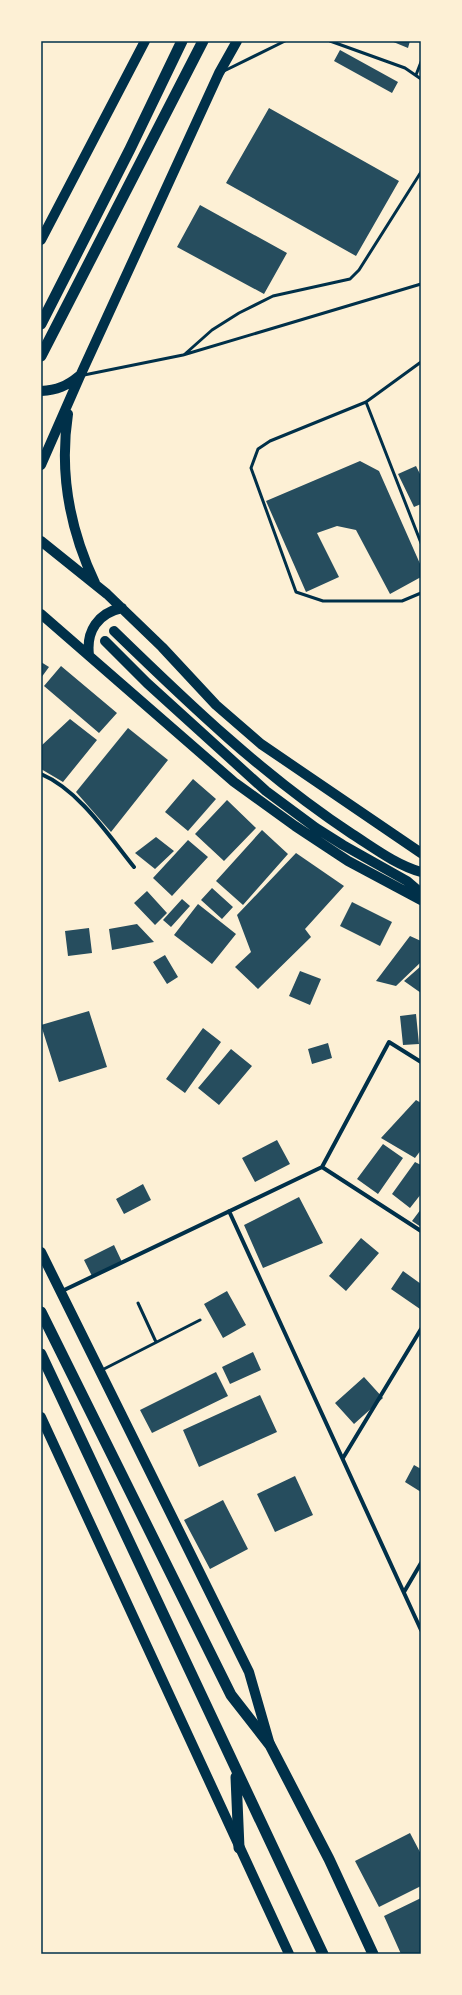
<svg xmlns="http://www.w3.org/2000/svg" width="462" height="1995" font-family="Commissioner,sans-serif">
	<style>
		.building { fill: #264d5e }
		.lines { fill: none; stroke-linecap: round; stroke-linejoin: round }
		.service { stroke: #003049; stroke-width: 3 }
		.minor { stroke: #003049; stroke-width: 4 }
		.primary { stroke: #003049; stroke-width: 10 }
		.trunk { stroke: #003049; stroke-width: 11 }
		.neatline { fill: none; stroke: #003049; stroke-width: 1.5 }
	</style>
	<rect width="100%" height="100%" fill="#fdf0d5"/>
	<!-- building -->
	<path class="building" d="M391 41H410L408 48Z
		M340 50 398 82 392 93 334 61Z
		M269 108 399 181 356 256 226 183Z
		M200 205 287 253 264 294 177 247Z
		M360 461 379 471 421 566V577L390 594 356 530 337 526 317 533 339 577 306 592 266 501Z
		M416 466 421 476V504L414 507 398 474Z
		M41 662 49 667 41 678Z
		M61 666 117 713 99 733 44 686Z
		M70 719 97 740 63 782 41 769V746Z
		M128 728 168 760 111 832 76 792Z
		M193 779 216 799 188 831 165 812Z
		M227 800 256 828 224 861 195 834Z
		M262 830 288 854 243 905 216 881Z
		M156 837 174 851 155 869 135 853Z
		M188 840 208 857 172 896 153 878Z
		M296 853 344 886 305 929 311 937 258 989 235 967 251 952 237 915Z
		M212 888 233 907 222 919 201 900Z
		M147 891 167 913 155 925 134 903Z
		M182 899 190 906 171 927 163 920Z
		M352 902 392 922 380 946 340 926Z
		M198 904 236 934 212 964 174 935Z
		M137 924 154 942 112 950 109 929Z
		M89 928 92 953 68 956 65 931Z
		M410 936 421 941V962L396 986 376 981Z
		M165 955 178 977 167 984 153 962Z
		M421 966V993L404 981Z
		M300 971 321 979 310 1005 289 996Z
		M89 1011 107 1067 59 1082 41 1025Z
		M416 1014 419 1044 403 1045 400 1016Z
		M203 1028 221 1042 185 1093 166 1079Z
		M328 1043 332 1058 312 1064 308 1049Z
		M231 1049 252 1066 219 1105 198 1088Z
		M416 1100 421 1103V1150L415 1158 381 1138Z
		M277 1140 290 1164 255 1182 242 1158Z
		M383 1144 403 1158 378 1194 357 1179Z
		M415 1162 421 1165V1194L410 1208 392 1194Z
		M143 1184 151 1200 124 1214 116 1199Z
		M299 1197 323 1243 263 1268 244 1225Z
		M421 1209V1227L412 1221Z
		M361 1238 379 1253 346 1291 329 1276Z
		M114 1245 122 1262 92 1276 84 1260Z
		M403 1271 421 1284 420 1309 391 1289Z
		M227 1291 246 1325 223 1338 204 1304Z
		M253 1352 261 1370 230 1384 222 1367Z
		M216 1372 228 1396 152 1433 140 1410Z
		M364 1377 383 1398 354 1424 335 1403Z
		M260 1395 277 1432 199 1467 183 1430Z
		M414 1465 421 1469V1492L405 1482Z
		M295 1476 313 1515 275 1532 257 1494Z
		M223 1500 248 1549 210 1569 184 1520Z
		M410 1833 421 1854V1886L379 1907 355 1861Z
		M421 1898V1954H401L384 1916Z"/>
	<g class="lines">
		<!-- service -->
		<path class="service" d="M330 41 405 68 421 79
			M224 71 285 41
			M416 75 421 62
			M185 354 212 330 239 313 273 296 350 279 359 270 421 172
			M421 362 366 402 270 441 258 449 251 468 296 592 323 601H402L421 593
			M84 375 183 355 421 284
			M366 402 421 543
			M138 1303 156 1342
			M102 1370 200 1320"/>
		<!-- minor -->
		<path class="minor" d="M41 774C79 790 109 836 134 867
			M322 1167 389 1042 421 1062
			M229 1211 421 1630
			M60 1292 322 1167 421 1231
			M343 1458 421 1329
			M404 1592 421 1563"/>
		<!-- primary -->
		<path class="primary" d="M41 240 145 41
			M41 391C57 390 67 386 79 376
			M68 414C59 473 70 530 95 583
			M41 465 80 376 219 73 237 41
			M41 541 107 594 162 647 216 705 261 744 421 853
			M41 614 234 782 295 826 348 861 421 900
			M114 631C189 704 264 776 352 834 374 848 396 865 421 872
			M105 641 147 683 266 791 316 828 343 845 407 881 421 893
			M89 655C86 631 98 613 122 608
			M41 1252 249 1672 270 1745
			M41 1417 289 1954"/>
		<!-- trunk -->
		<path class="trunk" d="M41 324 130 149 182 41
			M41 356 203 41
			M41 1312 231 1695 270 1745 329 1859 373 1954
			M41 1354 323 1954
			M236 1777 239 1848"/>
	</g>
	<!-- border -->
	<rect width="462" height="1995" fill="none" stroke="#fdf0d5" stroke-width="84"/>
	<rect x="42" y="42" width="378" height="1911" class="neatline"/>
</svg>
